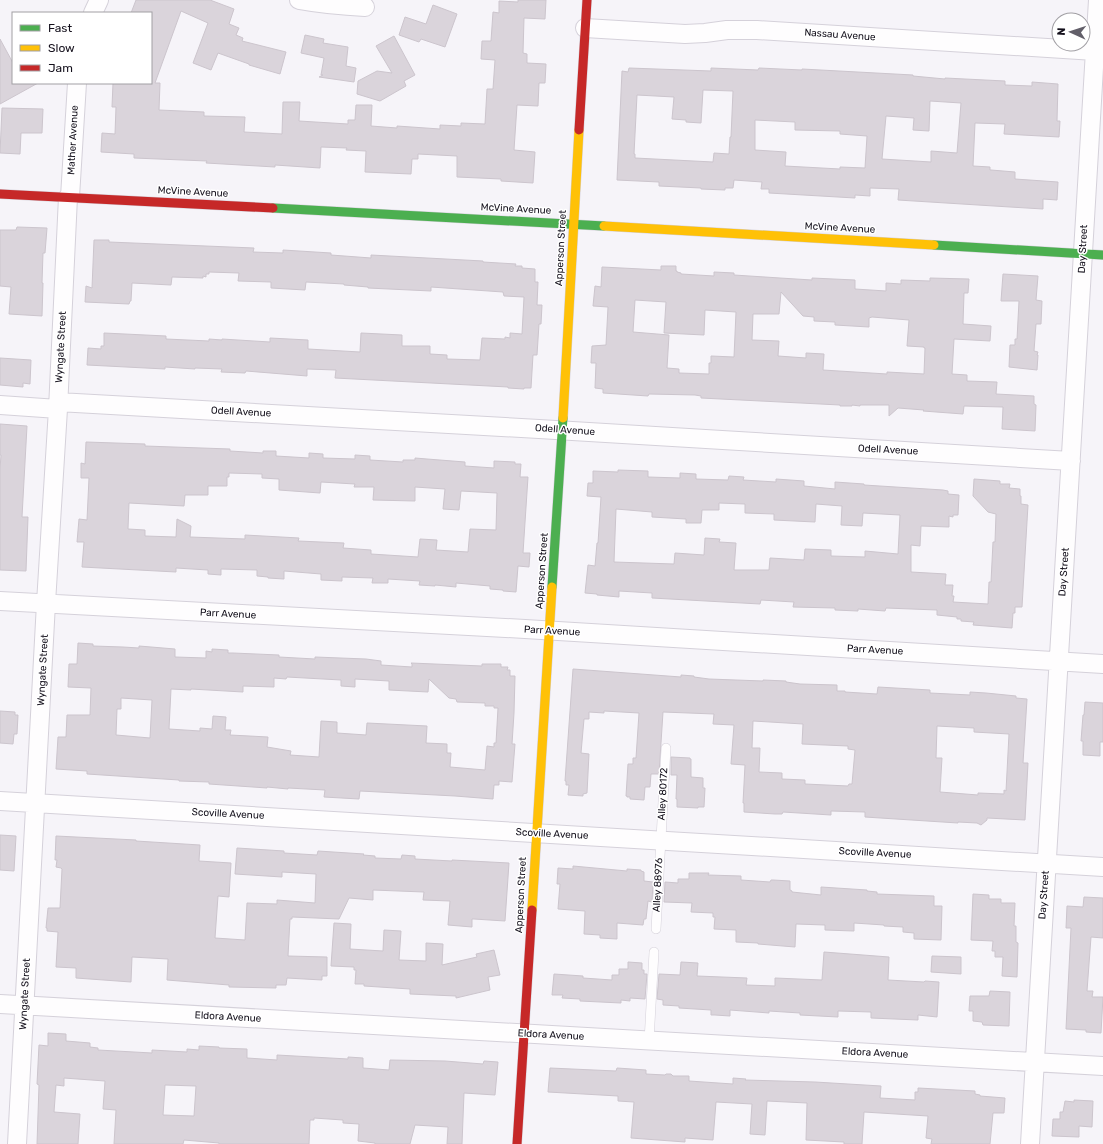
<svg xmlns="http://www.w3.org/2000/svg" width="1103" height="1144" font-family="Rubik,sans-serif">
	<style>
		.building { fill: #dad4db; stroke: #ccc5cd; fill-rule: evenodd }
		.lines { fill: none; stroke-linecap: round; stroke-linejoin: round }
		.lane-casing { stroke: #d5d1da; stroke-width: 10 }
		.street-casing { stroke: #d5d1da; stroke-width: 20 }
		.fast-casing { stroke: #d5d1da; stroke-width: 10 }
		.slow-casing { stroke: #d5d1da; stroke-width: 10 }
		.jam-casing { stroke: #d5d1da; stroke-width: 10 }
		.lane { stroke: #fefdfe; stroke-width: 9 }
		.street { stroke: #fefdfe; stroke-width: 18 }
		.fast { stroke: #4caf50; stroke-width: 9 }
		.slow { stroke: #ffc107; stroke-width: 9 }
		.jam { stroke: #c62828; stroke-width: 9 }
		.labels { text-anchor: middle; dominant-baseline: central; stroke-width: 3; stroke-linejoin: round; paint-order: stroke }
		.street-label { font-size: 10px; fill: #130f1b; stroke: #fff }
	</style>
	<rect width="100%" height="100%" fill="#f6f4f9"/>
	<!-- building -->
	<path class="building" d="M136 0H210L234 9 229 24 239 28 236 35 243 38 242 41 286 52 280 74 249 65V64L218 53 211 70 193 63 208 23 181 11 155 83H160L159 110 204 112V116L245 117 244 132 282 134 283 102H300L299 121 348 124V120H355L356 105H372L371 126 397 128V126L440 129V125L461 126V123L485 124 487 89H493L495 60 481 59 482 41H491L493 12 499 13V1L518 2V0H546L545 19 524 18 523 53 527 54V63L546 64 545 83H539L538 106 517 105 514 150 535 152 533 183 501 181V179L457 177V156L418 154V159H412L411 174 365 172 366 151 346 150 347 148 321 147 320 168 275 165V167L206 163 207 161 134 158V154L101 152 102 133 115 134 116 107H112L113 83H151V13H131Z
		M433 5 457 14 445 47 421 39 419 42 399 35 405 17 426 24Z
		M305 35 324 39 323 43 348 47 346 66 356 68 354 82 319 77 323 75H321L324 58 301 53Z
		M394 36 415 75 404 81 406 86 380 101 357 94 358 81 377 71 392 73 376 46Z
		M0 39 13 63V83H38L0 104Z
		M629 68 711 71V68L758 70 759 68 802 70V69L913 75V76L945 79V78L1005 81V85L1032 86V82L1058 84 1057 121H1060L1059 137 1004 134 1005 124 975 123 973 166 990 167V170H991L1015 172V179L1058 182 1057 200 1043 199V209L1010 207 898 200 899 189 870 188V196L855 195V198L769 193V189H761L762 182 734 180 733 188H725V190L701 189V188L659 186V182L617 180 622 71 628 72ZM703 90 733 91 731 137H730L729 154 714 153 713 162 635 158V154H634L637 95 674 97 672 119 686 120V122L701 123ZM930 101 961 103 957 153 931 151V162L882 159 886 116 914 118 913 130 929 131ZM755 120 795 122V130L840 131V134L867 136 865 168 840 167V169L785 166 786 152 755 150Z
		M2 108 43 109 42 133H21L20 154 0 153Z
		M17 227 47 228 45 253H43L42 283H43L42 316 9 314 11 287 0 286V230H16Z
		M94 240H109V242L254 248 253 252 283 253V250L331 253V255L371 258V255L483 261V262L516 264 515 266H522V268L535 269V282H538L537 305H542L541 324H539L537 355H533L531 388H524V389L508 388V387L335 378 336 370 307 369V376L246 371 245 373 221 372 222 369 195 368V369L165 367V369L87 365 88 348 101 349V346H104V333L166 336V339L209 341V339L222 340V339L270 342V338L308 340V349L360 352 361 333 402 335V346H430V354L447 355V359L480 360 482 338 505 339V337L510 338V333L522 334 524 297 504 296 503 292 431 287V291L368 288V287L344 285V284L306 282 305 290 271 288V282L238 281 239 273 209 272V274H206V277L203 276V278L172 277 171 285 132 283 131 301H130L129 304 85 302 86 286 92 288Z
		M661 266H676V271H677V272L681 273V274L714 276V272L734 273V275L780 278 812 280V278L855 280V289L886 291V283L901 284V280L930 281V278L969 279 968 293H964L963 324 991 326 990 341 954 339 952 374 967 375V381L997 382 996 394 1034 396V404L1036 405 1035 431 1002 429 1003 407 964 406 963 414 923 411 924 410 898 408 889 416V405H860V406L852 405V406H840V405L701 398V396L695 395 649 394 648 396 603 393V389L595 388 596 363H591L592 346 606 345 608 307 593 306 595 286 601 287 602 267 661 270ZM781 292 803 316 814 317V321L835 322V325L869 327V318L872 317 909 320 907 346 924 347V348H925L924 374 887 372V374L823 370 824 354 806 353V358L778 356 779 341 752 340 753 314H779ZM635 300 666 302 664 333 704 335 705 310 736 312 734 357 711 356V363H709V374L679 373V369L667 368 669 335 633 332Z
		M1003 274 1038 276 1036 300 1042 301 1041 324H1036L1034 351 1038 352 1037 355H1038L1037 370 1009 367 1010 345H1015V339H1017L1019 301H1001Z
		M0 358 31 360 30 384 23 383V387L0 385Z
		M0 424 27 426 22 517H28L26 571 0 570V469L1 455H0Z
		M86 442 145 444V446L230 449V451L263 453V451H276V456L309 458V453L323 454V458L355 459V455L370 456V460L403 462V460H415V458L427 459 465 462V466L494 468V461L515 462V464H521L520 477H528L523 553H530L529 567 518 566 516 592 503 591V590L490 589V586L456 583V587L435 585V586L419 585 420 581 388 579V583H372L373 578 342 577V581L321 580V574L284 571V579L268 578V577L257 576V570L221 569V575L208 574V570L176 568V572L82 567 84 542H77L79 519 87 520 89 478H81V463L85 464ZM229 473 262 474V478L279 479V490L320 493 321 482 355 484 354 487H374L373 500 415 501V487L445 489 443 509 459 510 461 491 497 493 496 530 470 529 468 552 436 550 437 540 420 539 418 557 371 554V550L343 548 344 543 298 541 299 538 245 535V539L190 537 191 526 177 519 176 537 145 536V530L128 529 129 503 184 506 185 495H208V486H227V477H229Z
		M618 470 648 471V477L680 478V473L696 474V479L728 480 729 476 744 477 743 480 776 482V479L804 481V486L835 489V482L864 484V485L943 490 948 491V494L959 495 958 515H953V517L949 516V527L921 526 920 546 911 545V572L946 574 945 585H953L952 596H954L953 602 988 604 989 582H991L993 542H995L996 514 988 512 973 496 974 479 1000 481V484H1010L1009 488 1020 489V496H1021V504L1028 505 1022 607H1015V613H1013L1012 628 973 625 974 622 961 621V619H957V617L937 615V610L886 608 885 611 858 609V611L835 610V608L793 607 794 602 761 600 760 604 652 598V593L619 591V597L597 595V594L585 593 588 565 595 566 597 543H598L601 497 587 496 588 483H593V471L618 472ZM719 503 745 504V513L774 514V520L815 522 816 504 842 506 841 525 862 526 863 513 900 515 898 554 865 551V557L831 556V550L805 549 804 560 770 558 769 570H734L736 543 719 542 720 539 705 538 704 555 675 553 674 564 614 562 616 509 652 512V517L686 519V523H701L702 510H719Z
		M78 643 93 644V646L123 647 139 648V646L175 649V657L206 658V651L212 652V649L228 650V653H233L279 655V657L315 659V657L366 659 381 661V665L412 667V664L411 663 482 666V664H501V667H508L507 670H510V676H515L514 713 512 744H515L512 782 499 781V785H494L493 799 455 796 360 791 359 799 324 797 325 790 288 788V789L267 787V788L209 784V782L179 781V780L87 774V771L56 769 58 737H66L67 715H90L91 688 68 687 69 664H77ZM287 677 341 680V686L355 687V679L389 681V690L428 692 429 679 449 698 456 699 457 702 485 703V706H494V708H498L496 743H494V747L487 746 485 770 450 767 451 753H447V744L426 743 427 726 367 723 366 735 337 733V722L321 721 319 757 290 755 291 751 267 747 268 737 230 735 231 730H225L226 717 213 716 212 729 200 728V731L169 729 171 689 191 690V689L243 692V686L274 687V678L286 679ZM121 698 152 700 150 738 116 735 117 709H121Z
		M573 669 681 677V675L694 676V677L709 679 763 681V680L786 681V682L800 684 837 685V691H845V692L877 694 878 687 930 690V693L970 695V692L986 693 1016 696V698L1027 699 1023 763H1028L1025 820 987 818V820L981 825 977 823 958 822V823L865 817V812L831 811V815L783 812 782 814H775L744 812V803H743L745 765 731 764 734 725 713 724 714 714 663 712 659 774H651L650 787H645L644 800 630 799V797H627V796H626L628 764H633V758H636L639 713 604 711V713L589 712V719H584L581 753 589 754 587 793 583 794V796L568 795 569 785H566V781H565ZM753 721 803 724 802 744 848 746V749L855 750 852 784H849L848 786 805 784V780L782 779V773L759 772 760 748H752ZM937 726 974 728V732L1009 734 1006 791 1004 790V794L978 793V795L940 792 942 758H936Z
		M1085 702 1103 703V742H1100V756L1083 755V741H1081L1083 715H1084Z
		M0 711 15 712V715H18L17 734H14L13 744 0 743Z
		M671 757 690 758V759H691V777L703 778V788H705L704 807H698V808L677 807V799H676L677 775H671Z
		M0 835 16 836 14 871 0 870Z
		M56 836 136 840V841L200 845 199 861 231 863 229 897 218 896 215 938 245 940 247 903 277 904V900L315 903 316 874 282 872V877L235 874 237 848 284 851V853L317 855 318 851 364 854 363 855 375 856V858L401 859 402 855 415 856V859L452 861V860L509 863 505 921 474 919H472V927L448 925 450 901 423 900 424 892 373 890V900L349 898 339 919 292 917V919H290L288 956 327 957V976H322V980L287 978 286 985H276V988L229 987V985L167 980 168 959 132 957 131 982 76 978V968L56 967 58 932 47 931V928H46L48 908H60L62 869 61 868 56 867 57 860H55Z
		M573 866 627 871V869L641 870V871L644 872V881L653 882 652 902 648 901 646 919H644L643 925 617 923V939L600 938V935L584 934 585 911 558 909 560 884H557L558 868 573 869Z
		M689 873H709L708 875 741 876V880L770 882 771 880H773L790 881V890L792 891V892L821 895V887L867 890V891L877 892V894L934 896V906H942L941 940 914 939V933L903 932V927L884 926V925L854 923V931L825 930V925L796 924 795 947 758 944V943L736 942V930L714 929 715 917H713V913L691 912 692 903 664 902 665 882 678 883V879H689Z
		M973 894 989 895V899H1001V903H1015L1014 926H1016V942L1018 943 1017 977 1002 976 1003 957H995V951H992L993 941 971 940Z
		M1084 897 1103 898V938L1091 937 1087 991H1093L1092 997H1103L1101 1033 1086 1032V1030L1066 1029 1071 928H1066L1067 906 1083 907Z
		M334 923 351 924 350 949 383 951 384 930 401 931 399 960 426 961V943L443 944 442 965 477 957 476 954 494 950 500 975 488 977 490 990 456 998V996L410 994V989L364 986V984H355L356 970H354V967L331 966Z
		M824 952 889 957 888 980 924 982 925 981 939 982 937 1017 918 1015V1020L871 1018V1012L838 1011V1017L800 1015V1013L769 1011V1013L730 1010V1016L715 1015H711V1010L679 1008V1006L663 1005V1000L657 999 659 974 680 975 681 962 698 963 697 976 747 978 746 985 775 986V978L822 980Z
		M932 956 961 957V974L931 972Z
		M628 962 642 963V970H644V974H647L645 999 630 998V1001L621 1000V1003L580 1001V999L562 998 563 995H552L554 974 583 976V978L612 980V975H619V969H628Z
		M990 991 1010 992 1009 1026 983 1025 982 1022 973 1021V1011H969L970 996H989Z
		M48 1033 66 1034V1041L90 1043V1047L98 1048V1050L152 1053V1050L187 1052V1049L199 1050V1046L219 1047V1048L247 1049V1058L277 1060V1055L348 1059V1057L363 1058V1068L389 1070 390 1060 445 1061 483 1064 484 1061 498 1062 495 1095 464 1093 462 1144H447L448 1127 415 1125 410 1144H375V1143L358 1141 359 1124 343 1123V1120L314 1118V1120H310L309 1144H219V1143L184 1140 183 1144H114L116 1110 103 1109 105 1081 64 1078V1086L56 1085 54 1112 80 1114 78 1144H37L39 1085 37 1084 39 1045 48 1046ZM165 1085 196 1086 194 1116 163 1115Z
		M550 1068 616 1071 617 1068 646 1070V1074L665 1075 666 1074H671L673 1076H689V1081L733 1084V1078L746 1079 745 1080 815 1082 881 1086 880 1098 915 1100V1092H918V1088L975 1091V1094L980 1095V1096L1005 1098 1004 1113H993L990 1144H931L932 1139 926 1138 928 1116 864 1112 862 1144H844V1142L806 1140 807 1103 767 1101 765 1135 750 1134 752 1104 716 1102 713 1140 685 1138V1142L631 1138 634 1102 618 1101V1096L548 1092Z
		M1074 1100 1093 1101 1092 1127 1079 1126V1137L1052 1136 1053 1119H1060V1112H1063L1065 1101 1074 1102Z"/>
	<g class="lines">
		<!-- lane casing -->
		<g class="lane-casing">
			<path id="lane" d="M656 929 666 748
				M649 1041 654 952"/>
		</g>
		<!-- street casing -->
		<g class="street-casing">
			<path id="street" d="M299 0C321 4 342 6 365 7
				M93 13 99 0
				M585 28 685 34 705 33 727 30H757L1095 51
				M70 197 77 83
				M58 402 539 429 1071 461
				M0 405 58 409
				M0 601 525 629 1103 664
				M0 801 1103 867
				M0 1004 1103 1066
				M17 1144 46 603 58 409 68 197
				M1030 1144 1098 0"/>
		</g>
		<!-- fast casing -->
		<g class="fast-casing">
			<path id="fast" d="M273 208 604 226
				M934 245 1103 255
				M552 587 563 418"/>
		</g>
		<!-- slow casing -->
		<g class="slow-casing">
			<path id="slow" d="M604 226 934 245
				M563 418 579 130
				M532 910 552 587"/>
		</g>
		<!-- jam casing -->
		<g class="jam-casing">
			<path id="jam" d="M579 130 587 0
				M0 194 273 208
				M517 1144 532 910"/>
		</g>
		<!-- lane -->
		<use href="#lane" class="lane"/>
		<!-- street -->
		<use href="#street" class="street"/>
		<!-- fast -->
		<use href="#fast" class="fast"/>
		<!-- slow -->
		<use href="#slow" class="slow"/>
		<!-- jam -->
		<use href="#jam" class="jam"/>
	</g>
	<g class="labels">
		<!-- street labels -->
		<g class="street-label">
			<text transform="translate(840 35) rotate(4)">Nassau Avenue</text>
			<text transform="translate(73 140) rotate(-87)">Mather Avenue</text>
			<text transform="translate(193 192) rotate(3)">McVine Avenue</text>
			<text transform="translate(516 209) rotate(3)">McVine Avenue</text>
			<text transform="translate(840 228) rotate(3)">McVine Avenue</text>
			<text transform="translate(561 248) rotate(-87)">Apperson Street</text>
			<text transform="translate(1083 249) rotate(-87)">Day Street</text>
			<text transform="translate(61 347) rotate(-87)">Wyngate Street</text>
			<text transform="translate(241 412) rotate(3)">Odell Avenue</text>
			<text transform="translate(565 430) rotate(4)">Odell Avenue</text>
			<text transform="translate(888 450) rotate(3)">Odell Avenue</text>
			<text transform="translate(542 571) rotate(-86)">Apperson Street</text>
			<text transform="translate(1064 572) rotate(-86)">Day Street</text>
			<text transform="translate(228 614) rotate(3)">Parr Avenue</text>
			<text transform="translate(552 631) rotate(3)">Parr Avenue</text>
			<text transform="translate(875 650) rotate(3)">Parr Avenue</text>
			<text transform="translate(43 670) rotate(-87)">Wyngate Street</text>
			<text transform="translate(663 794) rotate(-87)">Alley 80172</text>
			<text transform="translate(228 814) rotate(3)">Scoville Avenue</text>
			<text transform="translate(552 834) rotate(3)">Scoville Avenue</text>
			<text transform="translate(875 853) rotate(3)">Scoville Avenue</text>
			<text transform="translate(658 885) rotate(-87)">Alley 88976</text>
			<text transform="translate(521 895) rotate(-87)">Apperson Street</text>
			<text transform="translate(1044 895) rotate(-86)">Day Street</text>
			<text transform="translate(25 994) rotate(-87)">Wyngate Street</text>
			<text transform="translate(228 1017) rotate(3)">Eldora Avenue</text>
			<text transform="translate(551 1035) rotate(3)">Eldora Avenue</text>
			<text transform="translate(875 1053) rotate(3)">Eldora Avenue</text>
		</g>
	</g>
	<!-- legend -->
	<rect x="12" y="12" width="140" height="72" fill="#ffffff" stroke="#a19fa4"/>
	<rect x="20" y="25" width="20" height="6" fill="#4caf50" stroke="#a19fa4"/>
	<text x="48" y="32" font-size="12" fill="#130f1b">Fast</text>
	<rect x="20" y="45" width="20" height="6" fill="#ffc107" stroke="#a19fa4"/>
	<text x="48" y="52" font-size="12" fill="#130f1b">Slow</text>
	<rect x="20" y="65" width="20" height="6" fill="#c62828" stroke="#a19fa4"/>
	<text x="48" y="72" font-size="12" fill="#130f1b">Jam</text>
	<!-- north arrow -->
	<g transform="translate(1071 32) rotate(273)"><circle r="19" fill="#ffffff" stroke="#a19fa4"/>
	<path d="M0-3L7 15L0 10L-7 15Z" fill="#625f69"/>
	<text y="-6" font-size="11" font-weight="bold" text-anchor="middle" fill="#130f1b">N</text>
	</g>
</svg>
